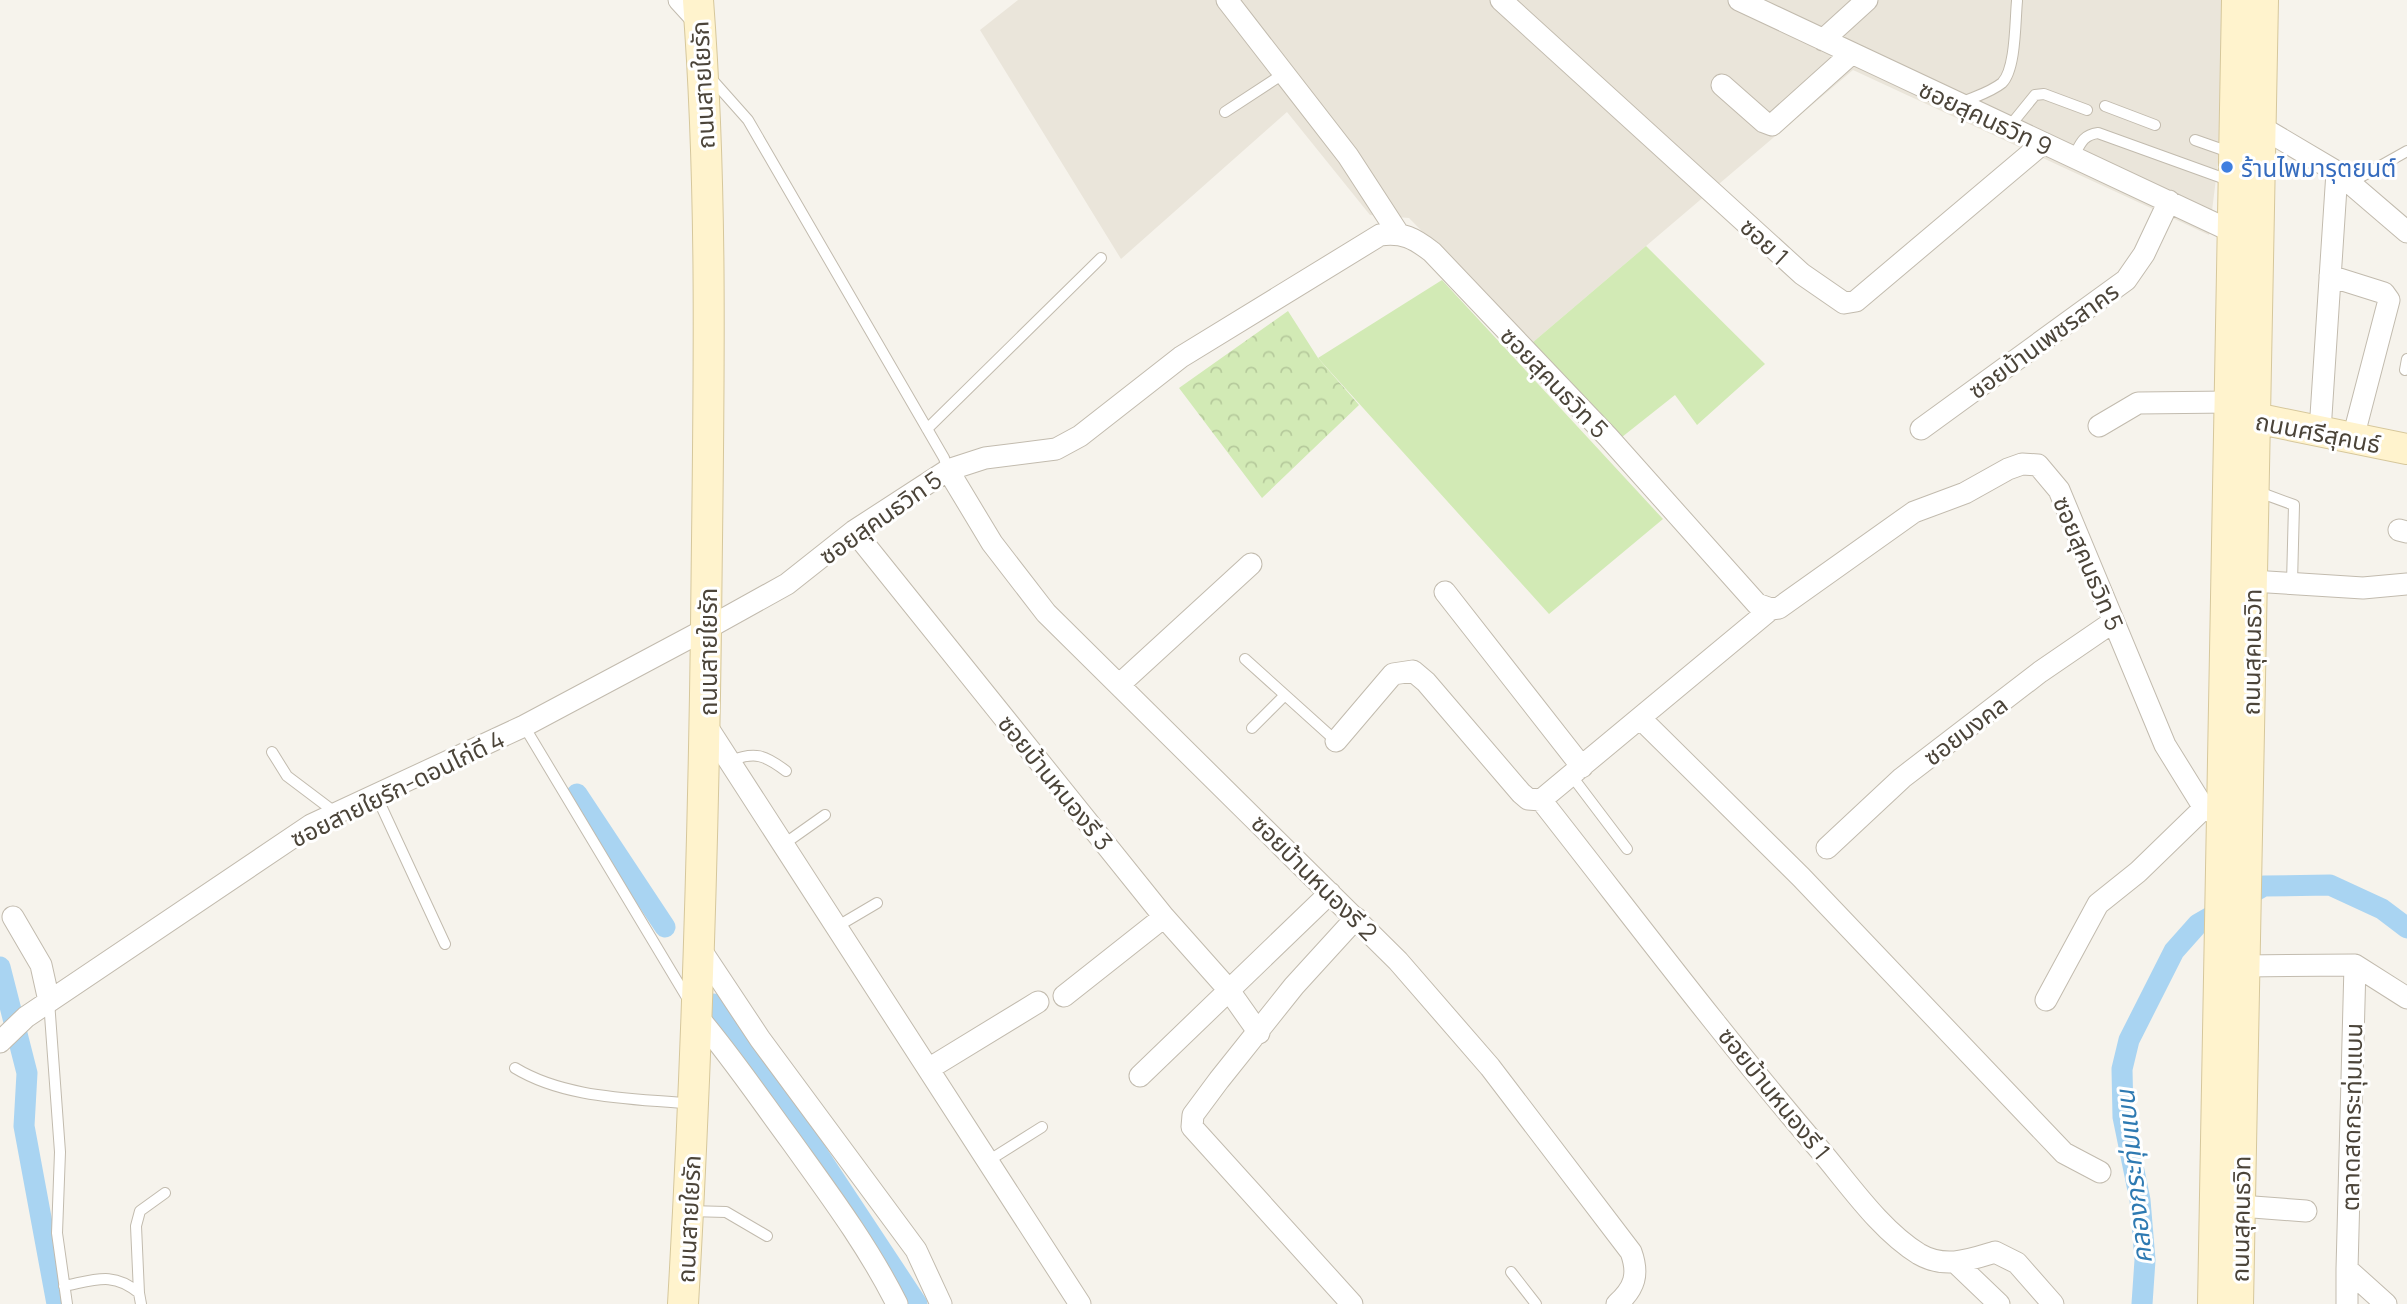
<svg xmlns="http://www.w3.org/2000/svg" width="2407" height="1304" font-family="Manrope,'Noto Sans Thai',sans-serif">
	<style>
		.residential { fill: #eae5da }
		.grass { fill: #d2eab5 }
		.forest { fill: url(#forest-crowns) }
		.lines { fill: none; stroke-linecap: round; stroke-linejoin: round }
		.canal { stroke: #a9d4f2; stroke-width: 21 }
		.lane-casing { stroke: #c2bbae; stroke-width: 12 }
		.street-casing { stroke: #c2bbae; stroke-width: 23 }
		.secondary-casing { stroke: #d6c79b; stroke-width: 32 }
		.lane { stroke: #fff; stroke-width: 10 }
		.street { stroke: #fff; stroke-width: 21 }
		.secondary { stroke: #fff3cd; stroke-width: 30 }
		.shop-dot { fill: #3f7fe0; stroke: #fff; stroke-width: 2.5 }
		.labels { text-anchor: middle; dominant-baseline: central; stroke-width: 6; stroke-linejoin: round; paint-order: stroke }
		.street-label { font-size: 24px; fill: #4b4439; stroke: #fff }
		.shop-label { font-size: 24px; fill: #366cbe; stroke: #fff; text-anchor: start }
		.water-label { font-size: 26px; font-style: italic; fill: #2e7ab2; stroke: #fff }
	</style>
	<defs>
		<pattern id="forest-crowns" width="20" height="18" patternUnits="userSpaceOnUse" patternTransform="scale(1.75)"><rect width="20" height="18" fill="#d2eab5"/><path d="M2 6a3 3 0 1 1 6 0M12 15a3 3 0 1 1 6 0" fill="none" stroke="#b6ca9c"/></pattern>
	</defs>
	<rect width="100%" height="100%" fill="#f6f3ec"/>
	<!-- residential -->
	<path class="residential" d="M1018 0H2224L2227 90 2209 235 1853 70 1532 343 1409 218 1370 215 1287 112 1121 259 980 30Z"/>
	<!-- grass -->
	<path class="grass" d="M1646 246 1765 364 1697 425 1675 395 1622 437 1532 343Z
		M1442 280 1663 519 1549 614 1318 358Z"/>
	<!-- forest -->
	<path class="forest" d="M1288 311 1318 358 1359 405 1262 498 1179 388Z"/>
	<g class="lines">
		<!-- canal -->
		<path class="canal" d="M577 794 665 927
			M0 967 27 1073 24 1126 57 1304
			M714 1004 777 1092 917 1304
			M2142 1304 2145 1260 2140 1200 2123 1117 2122 1069 2129 1040 2174 951 2198 924 2264 886 2330 885 2382 909 2407 928"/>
		<!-- lane casing -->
		<g class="lane-casing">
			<path id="lane" d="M708 75 748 120 944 458 948 470
				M1961 103C1974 97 1991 92 2002 83 2016 69 2015 21 2017 1
				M2105 106 2155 125
				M1225 112 1283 74
				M2009 127 2035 95 2044 94 2087 110
				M2195 140 2232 153
				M2073 158C2080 145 2082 135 2098 133L2231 181
				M2350 183 2407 151
				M2405 370 2407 359
				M927 429 1101 258
				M2256 491 2294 505 2292 583
				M1245 659 1336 741
				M524 726 689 1001
				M1252 728 1285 695
				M272 752 287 776 336 813
				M730 761C755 751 765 755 786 771
				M1571 775 1627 849
				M376 795 445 944
				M784 844 825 815
				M838 926 877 903
				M49 1001 60 1152 57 1233 67 1304
				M515 1068C566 1099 633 1098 691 1104
				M988 1161 1042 1127
				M689 1211 726 1212 767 1236
				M1511 1272 1536 1304
				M64 1286C95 1280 113 1271 139 1293L141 1304
				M139 1293 136 1226 140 1211 165 1193"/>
		</g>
		<!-- street casing -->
		<g class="street-casing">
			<path id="street" d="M679 0 700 23
				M1227 0 1348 156 1398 233
				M1501 0 1802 274 1844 303 1856 301 2042 144
				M1739 0 2233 232
				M1823 40 1867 0
				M1722 85 1764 122 1772 125 1851 54
				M2261 127 2337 172 2407 232
				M2330 276 2384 293 2389 300 2353 438
				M2099 426 2138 403 2230 402
				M1921 429 2126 280 2144 254 2169 201
				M2320 431 2337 172
				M948 470 992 543 1046 613 1398 961 1490 1067 1631 1252C1639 1274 1635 1288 1617 1304
				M2399 530 2407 532
				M854 531 1164 917 1228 989 1259 1033
				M2252 581 2363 588 2407 584
				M1445 592 1582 767
				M1120 684 1251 564
				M1640 718 1801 877 2064 1153 2100 1172
				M706 725 1080 1304
				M1336 741 1393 674 1413 671 1426 682 1521 793 1528 799 1541 800 1771 609
				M1541 800C1633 917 1723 1037 1820 1150 1849 1184 1880 1230 1919 1254 1945 1269 1969 1260 1995 1252L2017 1263 2053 1304
				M1827 848 1902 778 2040 672 2113 622
				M13 917 41 965 49 1001
				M699 947 760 1039 916 1250 941 1304
				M2244 966 2355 965 2407 998
				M1064 996 1164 917
				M2046 1000 2098 904 2138 872 2204 808
				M697 1016C731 1056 760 1099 791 1141 829 1194 868 1246 897 1304
				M0 1042 26 1017 311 825 524 726 706 629 787 584 854 531 948 470 985 458 1056 449 1080 436 1181 357 1380 235C1403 232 1414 238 1432 252L1608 437 1757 604 1771 609 1779 608 1914 512 1965 493 2008 469 2022 464 2038 465 2059 490 2165 745 2204 808 2222 817
				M930 1068 1038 1002
				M1140 1076 1330 893
				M2240 1206 2306 1211
				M1956 1263 1999 1304
				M2347 1269 2355 965
				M1352 1304 1192 1127 1193 1115 1219 1080 1294 986 1356 918
				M2347 1304V1269L2386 1304"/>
		</g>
		<!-- secondary casing -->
		<g class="secondary-casing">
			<path id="secondary" d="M2235 417 2255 418 2407 449
				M683 1304C696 1079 703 854 706 629 708 419 714 209 698 0
				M2213 1304 2237 0
				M2238 1304 2263 0"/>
		</g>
		<!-- lane -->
		<use href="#lane" class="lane"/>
		<!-- street -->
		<use href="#street" class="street"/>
		<!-- secondary -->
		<use href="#secondary" class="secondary"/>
	</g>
	<!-- markers -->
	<circle class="shop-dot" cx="2227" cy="167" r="7"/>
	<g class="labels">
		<!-- street labels -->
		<g class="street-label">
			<text transform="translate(702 85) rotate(-93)">ถนนสายใยรัก</text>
			<text transform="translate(1986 117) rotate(25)">ซอยสุคนธวิท 9</text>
			<text transform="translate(1765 241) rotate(43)">ซอย 1</text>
			<text transform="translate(2043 340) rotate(-36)">ซอยบ้านเพชรสาคร</text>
			<text transform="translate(1555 382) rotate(46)">ซอยสุคนธวิท 5</text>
			<text transform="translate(2318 432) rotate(11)">ถนนศรีสุคนธ์</text>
			<text transform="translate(880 517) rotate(-35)">ซอยสุคนธวิท 5</text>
			<text transform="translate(2089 563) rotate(67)">ซอยสุคนธวิท 5</text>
			<text transform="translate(707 652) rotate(-90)">ถนนสายใยรัก</text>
			<text transform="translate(2251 652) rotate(-89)">ถนนสุคนธวิท</text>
			<text transform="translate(1965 730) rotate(-37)">ซอยมงคล</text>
			<text transform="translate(1056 782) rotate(51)">ซอยบ้านหนองรี 3</text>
			<text transform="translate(397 788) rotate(-26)">ซอยสายใยรัก-ดอนไก่ดี 4</text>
			<text transform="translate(1315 877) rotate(45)">ซอยบ้านหนองรี 2</text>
			<text transform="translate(1775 1093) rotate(51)">ซอยบ้านหนองรี 1</text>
			<text transform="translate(2351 1117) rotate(-89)">ตลาดสดกระทุ่มแบน</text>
			<text transform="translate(688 1219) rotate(-87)">ถนนสายใยรัก</text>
			<text transform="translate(2240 1219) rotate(-89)">ถนนสุคนธวิท</text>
		</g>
		<!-- shop labels -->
		<g class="shop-label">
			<text x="2241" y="167">ร้านไพมารุตยนต์</text>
		</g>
		<!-- water labels -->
		<g class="water-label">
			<text transform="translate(2133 1177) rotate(-96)">คลองกระทุ่มแบน</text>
		</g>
	</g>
</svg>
